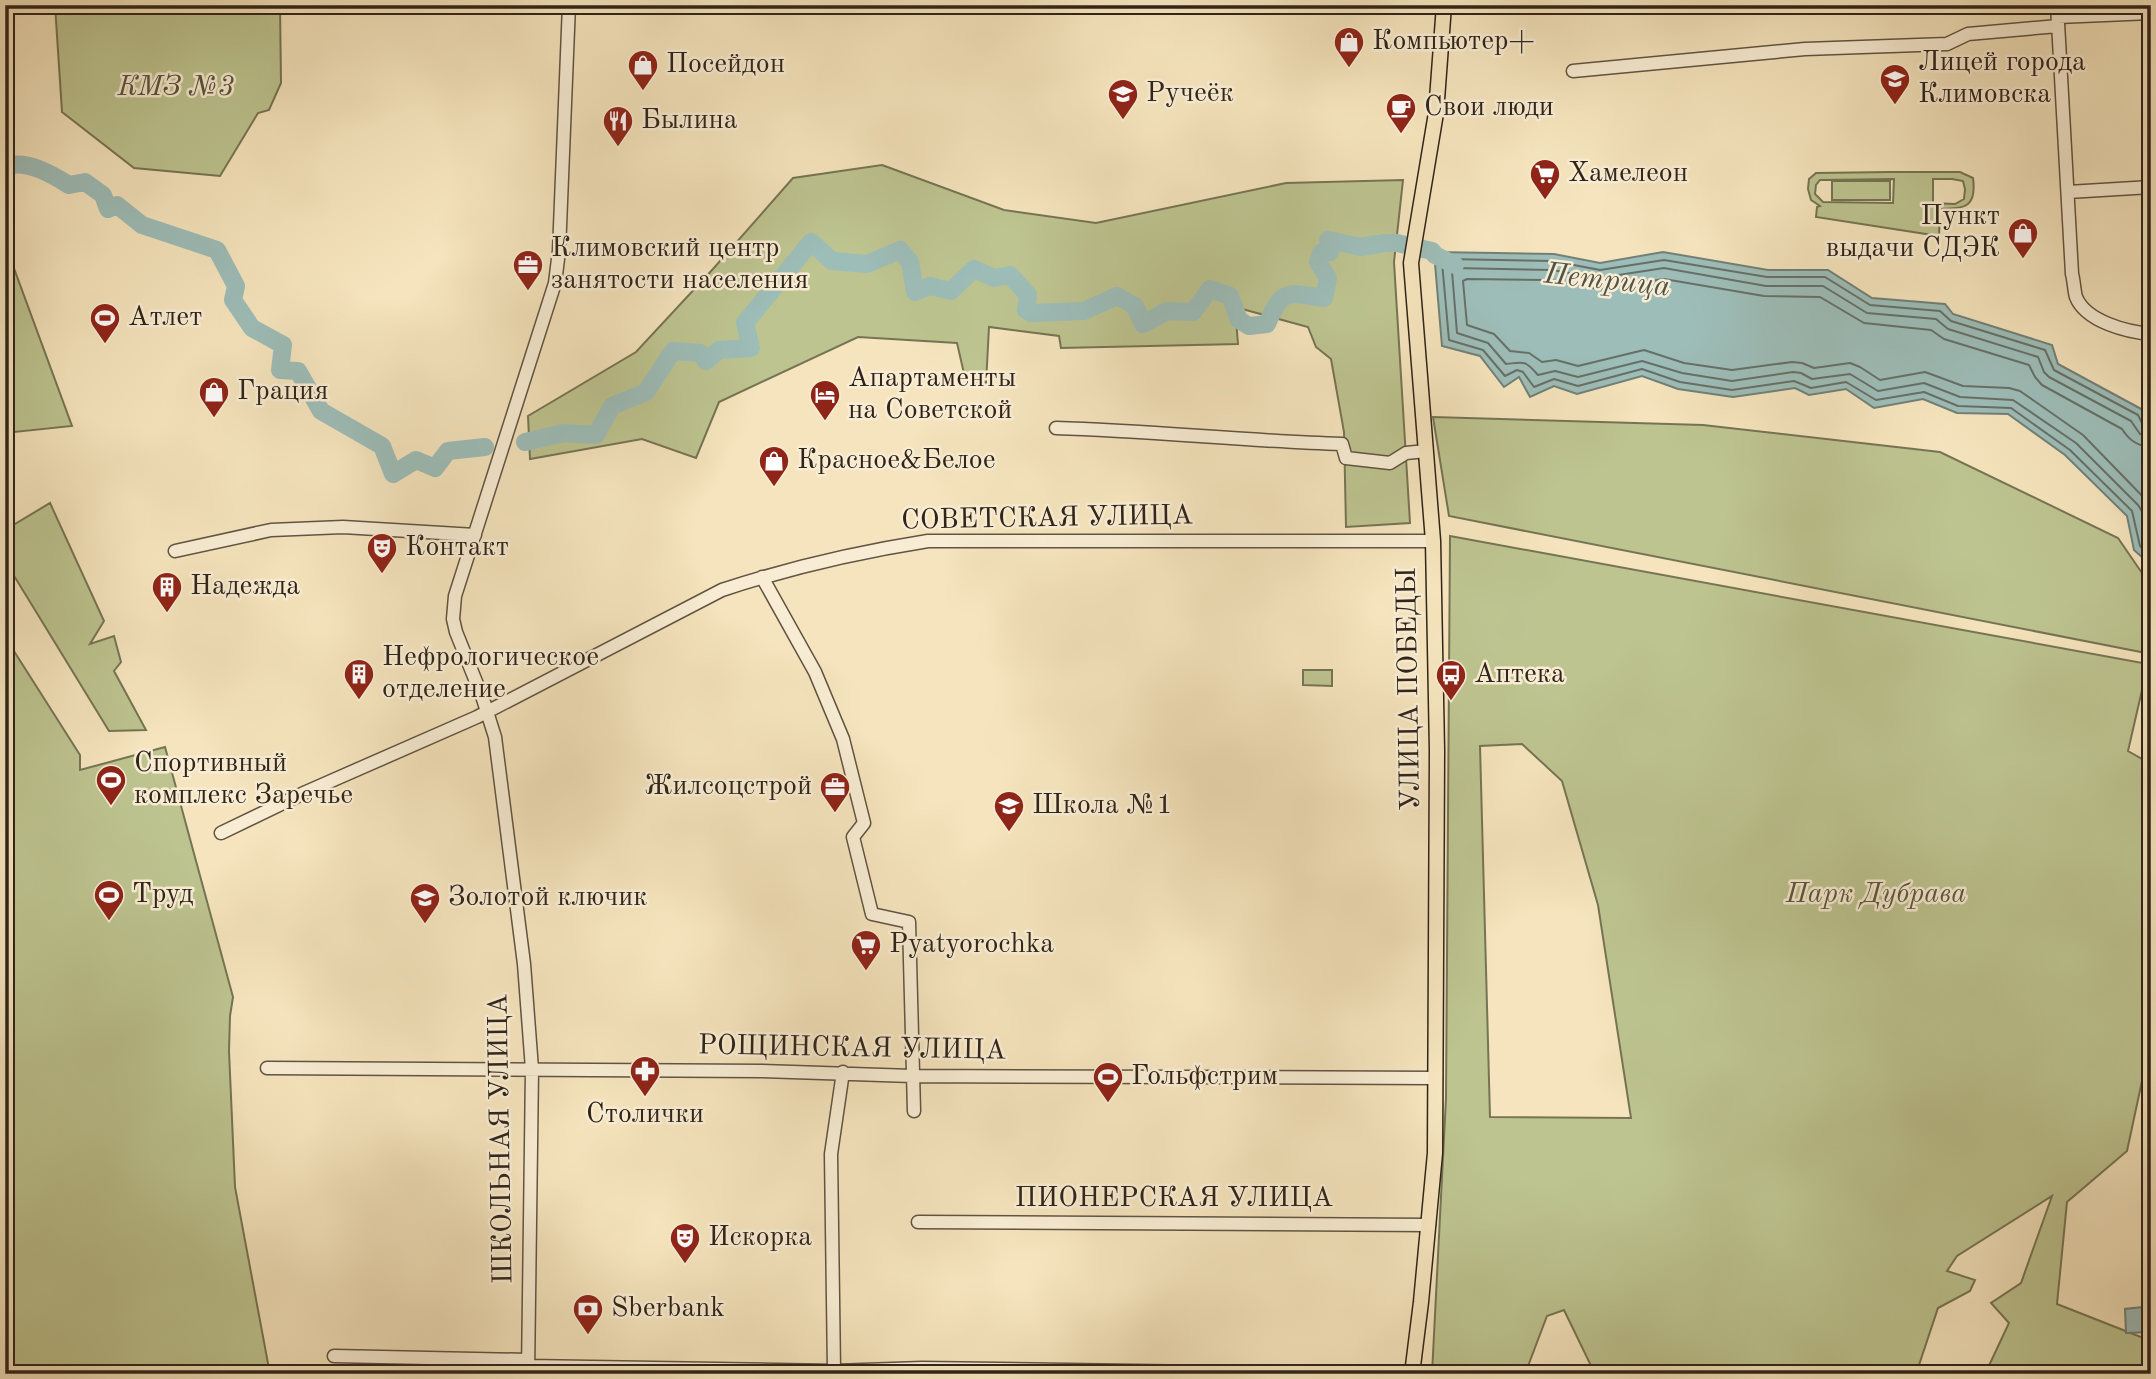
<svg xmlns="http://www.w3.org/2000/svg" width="2156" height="1379" font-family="'Old Standard TT',serif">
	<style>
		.green { fill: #bdc490; stroke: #767454; stroke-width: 2; fill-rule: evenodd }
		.water { fill: #9dbdb8; stroke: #718078; stroke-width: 2 }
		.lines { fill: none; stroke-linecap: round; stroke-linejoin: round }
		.shore { stroke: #667068; stroke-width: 2 }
		.river { stroke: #9dbdb8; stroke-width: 18 }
		.minor-casing { stroke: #615442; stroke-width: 15 }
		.major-casing { stroke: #302419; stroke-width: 17 }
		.minor { stroke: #f8edd4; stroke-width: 12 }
		.major { stroke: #f5e4bd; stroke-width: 14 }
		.labels { text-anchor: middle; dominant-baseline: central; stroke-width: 5; stroke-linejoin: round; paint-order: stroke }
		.poi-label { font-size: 28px; fill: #302419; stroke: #f8edd4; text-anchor: start }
		.park-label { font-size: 28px; font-style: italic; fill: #5a543d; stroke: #f8edd4 }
		.street-label { font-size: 28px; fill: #302419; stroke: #f8edd4 }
		.water-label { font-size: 30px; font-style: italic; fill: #515249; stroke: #f8edd4 }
	</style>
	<rect width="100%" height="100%" fill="#f5e4bd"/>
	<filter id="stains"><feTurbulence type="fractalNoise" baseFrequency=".00286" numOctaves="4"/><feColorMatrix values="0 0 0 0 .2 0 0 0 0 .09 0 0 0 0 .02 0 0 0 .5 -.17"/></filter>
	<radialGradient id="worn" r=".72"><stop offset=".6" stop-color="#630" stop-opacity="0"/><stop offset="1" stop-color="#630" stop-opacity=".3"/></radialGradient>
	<!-- green -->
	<path class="green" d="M55 5H280L281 83 269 110 258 113 220 176 134 168 62 112Z
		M882 165 1004 210 1096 223 1286 183 1403 180 1394 262 1410 523 1346 527 1344 432 1331 359 1316 347 1308 327 1235 307 1238 344 1061 348 1059 336 989 327 986 384 966 382 957 343 858 337 719 402 696 458 642 439 530 459 528 416 636 352 713 269 793 178Z
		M1890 172H1960L1973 178C1977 208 1965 208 1940 209L1939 236 1816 217 1817 207 1820 206 1811 200 1808 189 1809 179 1816 173ZM1894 179 1893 203 1823 202 1815 194 1816 185 1820 180ZM1933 179H1952L1963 181 1965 189 1964 199 1955 204 1933 203Z
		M1832 181H1890V200H1832Z
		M5 244 72 426 5 433Z
		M1433 417 1703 425 1940 452 2118 538 2142 573 2151 576V654L1449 516Z
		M50 503 104 621 90 644 114 636 121 662 114 671 146 730 109 731 5 561V530Z
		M1450 536 2148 664 2128 751 2151 764V1039L2127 1151 2067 1202 2057 1304 2151 1341V1374H1985L2009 1323 1991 1303 2021 1283 2052 1196 1957 1256 1947 1271 1975 1280 1970 1291 1938 1308 1916 1374H1595L1564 1310 1547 1316 1525 1374H1432L1446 1098ZM1522 744 1562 781 1598 905 1631 1118 1490 1117 1480 746Z
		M5 637 80 755V770L165 747 233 997 230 1016 229 1051 235 1187 270 1374H5Z
		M1303 670H1332V686L1303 685Z"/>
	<!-- water -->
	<path class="water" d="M1434 252 1554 254 1600 263 1663 252 1768 270H1828L1872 298 1945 304 1953 314 2052 345 2058 364 2145 411 2151 433V565L2134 550 2127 516 2065 455 2008 414 1957 413 1923 399 1874 408 1846 389 1809 395 1795 388 1733 397 1678 389 1642 376 1577 394 1554 386 1530 397 1519 377 1504 387 1480 356 1442 346Z
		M2151 1306V1332L2126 1333 2125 1309Z"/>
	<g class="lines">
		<!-- shore -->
		<path class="shore" d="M2151 428 2143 425 2138 415 2054 370 2045 350 1951 321 1940 311 1870 305 1825 277H1767L1664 260 1600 270 1553 261 1446 259 1442 262 1449 340 1483 350 1505 376 1517 370 1523 372 1534 387 1554 379 1578 386 1642 369 1680 382 1732 390 1794 381 1811 388 1846 382 1876 400 1924 392 1958 406 2011 408 2070 450 2132 511 2140 546 2151 556
			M2151 436 2140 434 2131 421 2049 377 2044 372 2038 357 1948 329 1936 319 1867 313 1823 286H1766L1664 268 1599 278 1552 270 1455 268 1452 271 1457 333 1488 343 1506 364C1525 362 1525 360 1538 375L1555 371 1578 377 1642 361 1682 373 1732 381 1793 372 1801 373 1812 379 1850 374 1878 391 1924 383 1960 397 2013 400 2076 443 2138 505 2143 513 2148 541 2151 544
			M2151 447C2137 446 2129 440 2122 429L2042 385 2035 377 2029 365 1944 339 1931 330 1864 323 1820 297 1764 296 1664 279 1599 289 1551 280 1467 279 1463 281 1467 325 1494 334 1510 351 1529 353 1542 362 1556 360 1578 366 1644 350 1684 363 1732 370 1792 362 1802 363 1814 368 1850 363 1860 367 1880 380 1925 372 1963 386 2009 388 2020 391 2083 435 2151 505"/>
		<!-- river -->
		<path class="river" d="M5 167C25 158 53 175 69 185L85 182 103 195 108 209 117 205 142 225 217 250 236 286 233 300 252 328 283 345 280 370 298 371 321 411 382 446 393 474 416 460 435 468 448 451 485 447
			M525 442 564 433 596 435 612 406 646 392 673 351 700 353 706 361 719 350 751 348 745 323 811 242 832 261 867 264 900 250 910 262 915 292 930 286 951 291 974 269 994 278 1010 275 1028 295 1026 310 1031 313 1084 311 1117 296 1135 306 1143 324 1167 311 1193 312 1210 289 1230 296 1239 320 1249 326 1267 324C1283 287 1287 293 1324 298L1328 278 1318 262 1321 253 1330 252 1328 240 1361 247 1385 243H1397L1432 251 1435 255 1455 265"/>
		<!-- minor casing -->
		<g class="minor-casing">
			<path id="minor" d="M2057 5 2072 274C2074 281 2074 290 2076 297 2086 322 2128 332 2151 334
				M2058 17 2151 13
				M1573 71 1805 49 1947 44 1968 34 2058 26
				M2068 192 2151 187
				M1056 428C1152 431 1247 441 1342 444L1346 458 1390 463 1406 453 1426 451
				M175 551 271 530 343 527 475 535
				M762 577 815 672 843 739 864 823 853 837 872 914 909 922 914 1111
				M221 833 306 792 477 717 722 590C789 568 858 552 928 541H1433
				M267 1068 762 1071 912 1076 1436 1078
				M918 1222 1429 1225
				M334 1356 528 1360
				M528 1366 834 1371 922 1368 1347 1374
				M834 1371 831 1154 843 1072
				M528 1374 532 1069 524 964 495 737 483 699 456 632 453 619 455 596 555 283 559 251 569 5"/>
		</g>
		<!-- major casing -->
		<g class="major-casing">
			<path id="major" d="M1412 1374 1421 1302 1435 1153 1437 751 1433 541 1411 263 1436 113 1444 5"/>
		</g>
		<!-- minor -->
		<use href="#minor" class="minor"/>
		<!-- major -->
		<use href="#major" class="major"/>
	</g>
	<!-- icons -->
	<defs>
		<g id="shop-pin" transform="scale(1.575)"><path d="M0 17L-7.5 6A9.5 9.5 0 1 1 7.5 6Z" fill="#8f2418" stroke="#f8edd4"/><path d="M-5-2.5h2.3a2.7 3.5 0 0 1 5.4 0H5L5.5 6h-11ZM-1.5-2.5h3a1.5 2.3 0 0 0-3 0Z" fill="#fff"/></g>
		<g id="school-pin" transform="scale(1.575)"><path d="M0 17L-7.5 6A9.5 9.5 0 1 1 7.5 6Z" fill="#8f2418" stroke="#f8edd4"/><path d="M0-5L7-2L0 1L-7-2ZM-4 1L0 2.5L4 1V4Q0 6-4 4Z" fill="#fff"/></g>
		<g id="cafe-pin" transform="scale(1.575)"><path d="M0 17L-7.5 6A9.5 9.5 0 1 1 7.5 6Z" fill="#8f2418" stroke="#f8edd4"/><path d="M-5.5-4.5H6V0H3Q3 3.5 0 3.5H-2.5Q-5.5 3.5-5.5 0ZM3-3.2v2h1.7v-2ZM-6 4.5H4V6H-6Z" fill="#fff"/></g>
		<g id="restaurant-pin" transform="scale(1.575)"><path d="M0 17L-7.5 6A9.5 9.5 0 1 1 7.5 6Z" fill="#8f2418" stroke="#f8edd4"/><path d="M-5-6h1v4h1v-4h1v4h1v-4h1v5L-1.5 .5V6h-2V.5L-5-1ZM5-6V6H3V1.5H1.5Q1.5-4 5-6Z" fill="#fff"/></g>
		<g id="supermarket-pin" transform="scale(1.575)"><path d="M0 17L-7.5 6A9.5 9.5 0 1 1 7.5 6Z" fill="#8f2418" stroke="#f8edd4"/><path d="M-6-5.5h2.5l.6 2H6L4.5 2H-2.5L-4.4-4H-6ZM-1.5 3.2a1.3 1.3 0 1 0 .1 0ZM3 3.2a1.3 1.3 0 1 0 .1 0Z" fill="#fff"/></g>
		<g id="office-pin" transform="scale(1.575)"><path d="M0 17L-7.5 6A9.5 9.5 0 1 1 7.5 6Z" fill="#8f2418" stroke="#f8edd4"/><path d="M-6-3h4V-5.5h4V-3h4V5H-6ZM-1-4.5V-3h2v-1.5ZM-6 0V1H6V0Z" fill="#fff"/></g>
		<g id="stadium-pin" transform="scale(1.575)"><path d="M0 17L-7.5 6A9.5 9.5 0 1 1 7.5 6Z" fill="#8f2418" stroke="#f8edd4"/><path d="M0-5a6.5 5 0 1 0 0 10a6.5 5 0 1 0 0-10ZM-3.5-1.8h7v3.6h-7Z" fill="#fff"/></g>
		<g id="hotel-pin" transform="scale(1.575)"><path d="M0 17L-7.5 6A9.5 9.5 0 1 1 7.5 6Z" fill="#8f2418" stroke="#f8edd4"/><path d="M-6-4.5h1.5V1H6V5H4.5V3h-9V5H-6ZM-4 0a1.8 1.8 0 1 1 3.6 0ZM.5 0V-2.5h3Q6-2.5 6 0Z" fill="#fff"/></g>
		<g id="theatre-pin" transform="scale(1.575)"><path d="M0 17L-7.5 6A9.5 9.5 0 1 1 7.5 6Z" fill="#8f2418" stroke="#f8edd4"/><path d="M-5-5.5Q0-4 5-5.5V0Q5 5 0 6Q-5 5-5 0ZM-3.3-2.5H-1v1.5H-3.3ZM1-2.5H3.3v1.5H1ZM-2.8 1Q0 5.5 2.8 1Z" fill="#fff"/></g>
		<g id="building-pin" transform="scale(1.575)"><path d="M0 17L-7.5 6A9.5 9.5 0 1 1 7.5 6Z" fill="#8f2418" stroke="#f8edd4"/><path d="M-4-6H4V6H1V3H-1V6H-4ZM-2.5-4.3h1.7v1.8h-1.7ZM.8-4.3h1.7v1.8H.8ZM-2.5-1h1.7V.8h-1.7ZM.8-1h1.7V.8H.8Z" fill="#fff"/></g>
		<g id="bus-pin" transform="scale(1.575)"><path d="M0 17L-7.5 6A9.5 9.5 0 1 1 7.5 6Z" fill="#8f2418" stroke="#f8edd4"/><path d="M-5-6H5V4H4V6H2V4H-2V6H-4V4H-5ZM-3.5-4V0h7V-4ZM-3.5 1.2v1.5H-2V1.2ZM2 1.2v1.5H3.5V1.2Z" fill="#fff"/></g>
		<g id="pharmacy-pin" transform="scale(1.575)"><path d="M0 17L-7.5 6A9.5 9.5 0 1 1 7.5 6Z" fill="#8f2418" stroke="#f8edd4"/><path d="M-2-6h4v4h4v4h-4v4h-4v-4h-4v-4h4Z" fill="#fff"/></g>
		<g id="bank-pin" transform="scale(1.575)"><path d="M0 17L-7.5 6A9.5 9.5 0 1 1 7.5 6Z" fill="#8f2418" stroke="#f8edd4"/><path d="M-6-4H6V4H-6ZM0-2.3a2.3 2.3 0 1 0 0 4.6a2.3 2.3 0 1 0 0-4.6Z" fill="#fff"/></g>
	</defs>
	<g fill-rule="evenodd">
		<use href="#shop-pin" x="1349" y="42"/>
		<use href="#shop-pin" x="643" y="65"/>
		<use href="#school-pin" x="1895" y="79"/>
		<use href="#school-pin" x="1123" y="94"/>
		<use href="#cafe-pin" x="1401" y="108"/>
		<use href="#restaurant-pin" x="618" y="121"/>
		<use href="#supermarket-pin" x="1545" y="174"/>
		<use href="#shop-pin" x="2023" y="233"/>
		<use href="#office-pin" x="528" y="265"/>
		<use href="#stadium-pin" x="105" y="318"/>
		<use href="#shop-pin" x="214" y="392"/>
		<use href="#hotel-pin" x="825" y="395"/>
		<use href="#shop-pin" x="774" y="461"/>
		<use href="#theatre-pin" x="382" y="548"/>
		<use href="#building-pin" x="167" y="587"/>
		<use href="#building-pin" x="359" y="674"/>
		<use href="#bus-pin" x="1451" y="675"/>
		<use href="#stadium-pin" x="111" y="780"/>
		<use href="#office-pin" x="835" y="787"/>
		<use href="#school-pin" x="1009" y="806"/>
		<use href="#stadium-pin" x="109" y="895"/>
		<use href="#school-pin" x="425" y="898"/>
		<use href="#supermarket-pin" x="866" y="945"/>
		<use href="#pharmacy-pin" x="645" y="1071"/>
		<use href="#stadium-pin" x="1108" y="1077"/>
		<use href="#theatre-pin" x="685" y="1238"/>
		<use href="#bank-pin" x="588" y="1309"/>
	</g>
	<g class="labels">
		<!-- poi labels -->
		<g class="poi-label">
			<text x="1372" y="42">Компьютер+</text>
			<text x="1918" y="63">Лицей города<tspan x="1918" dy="32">Климовска</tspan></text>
			<text x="666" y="65">Посейдон</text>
			<text x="1146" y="94">Ручеёк</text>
			<text x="1424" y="108">Свои люди</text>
			<text x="641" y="121">Былина</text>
			<text x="1568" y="174">Хамелеон</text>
			<text x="2000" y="217" text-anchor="end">Пункт<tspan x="2000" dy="32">выдачи СДЭК</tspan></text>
			<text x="551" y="249">Климовский центр<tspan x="551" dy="32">занятости населения</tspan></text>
			<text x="128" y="318">Атлет</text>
			<text x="848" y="379">Апартаменты<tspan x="848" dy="32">на Советской</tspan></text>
			<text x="237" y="392">Грация</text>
			<text x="797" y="461">Красное&amp;Белое</text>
			<text x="405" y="548">Контакт</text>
			<text x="190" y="587">Надежда</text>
			<text x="382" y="658">Нефрологическое<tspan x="382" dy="32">отделение</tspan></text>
			<text x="1474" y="675">Аптека</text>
			<text x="134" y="764">Спортивный<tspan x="134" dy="32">комплекс Заречье</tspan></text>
			<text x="812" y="787" text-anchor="end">Жилсоцстрой</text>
			<text x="1032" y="806">Школа №1</text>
			<text x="132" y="895">Труд</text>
			<text x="448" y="898">Золотой ключик</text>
			<text x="889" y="945">Pyatyorochka</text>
			<text x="1131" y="1077">Гольфстрим</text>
			<text x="645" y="1115" text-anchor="middle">Столички</text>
			<text x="708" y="1238">Искорка</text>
			<text x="611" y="1309">Sberbank</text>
		</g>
		<!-- park labels -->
		<g class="park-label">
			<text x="176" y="88">КМЗ №3</text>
			<text x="1876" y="895">Парк Дубрава</text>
		</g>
		<!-- street labels -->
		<g class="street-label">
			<text transform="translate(1047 519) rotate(-1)">СОВЕТСКАЯ УЛИЦА</text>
			<text transform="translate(1410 689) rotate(-91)">УЛИЦА ПОБЕДЫ</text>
			<text transform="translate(852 1049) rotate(1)">РОЩИНСКАЯ УЛИЦА</text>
			<text transform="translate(502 1139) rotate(-91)">ШКОЛЬНАЯ УЛИЦА</text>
			<text x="1174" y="1199">ПИОНЕРСКАЯ УЛИЦА</text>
		</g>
		<!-- water labels -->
		<g class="water-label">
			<text transform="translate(1607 281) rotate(6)">Петрица</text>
		</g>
	</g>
	<!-- margin -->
	<rect width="2156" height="1379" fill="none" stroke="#f5e4bd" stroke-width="28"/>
	<rect x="7" y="7" width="2142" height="1365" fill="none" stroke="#302419" stroke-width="3.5"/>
	<rect x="14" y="14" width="2128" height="1351" fill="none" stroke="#302419" stroke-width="2"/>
	<rect width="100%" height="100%" filter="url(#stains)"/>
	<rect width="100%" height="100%" fill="url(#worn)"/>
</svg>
